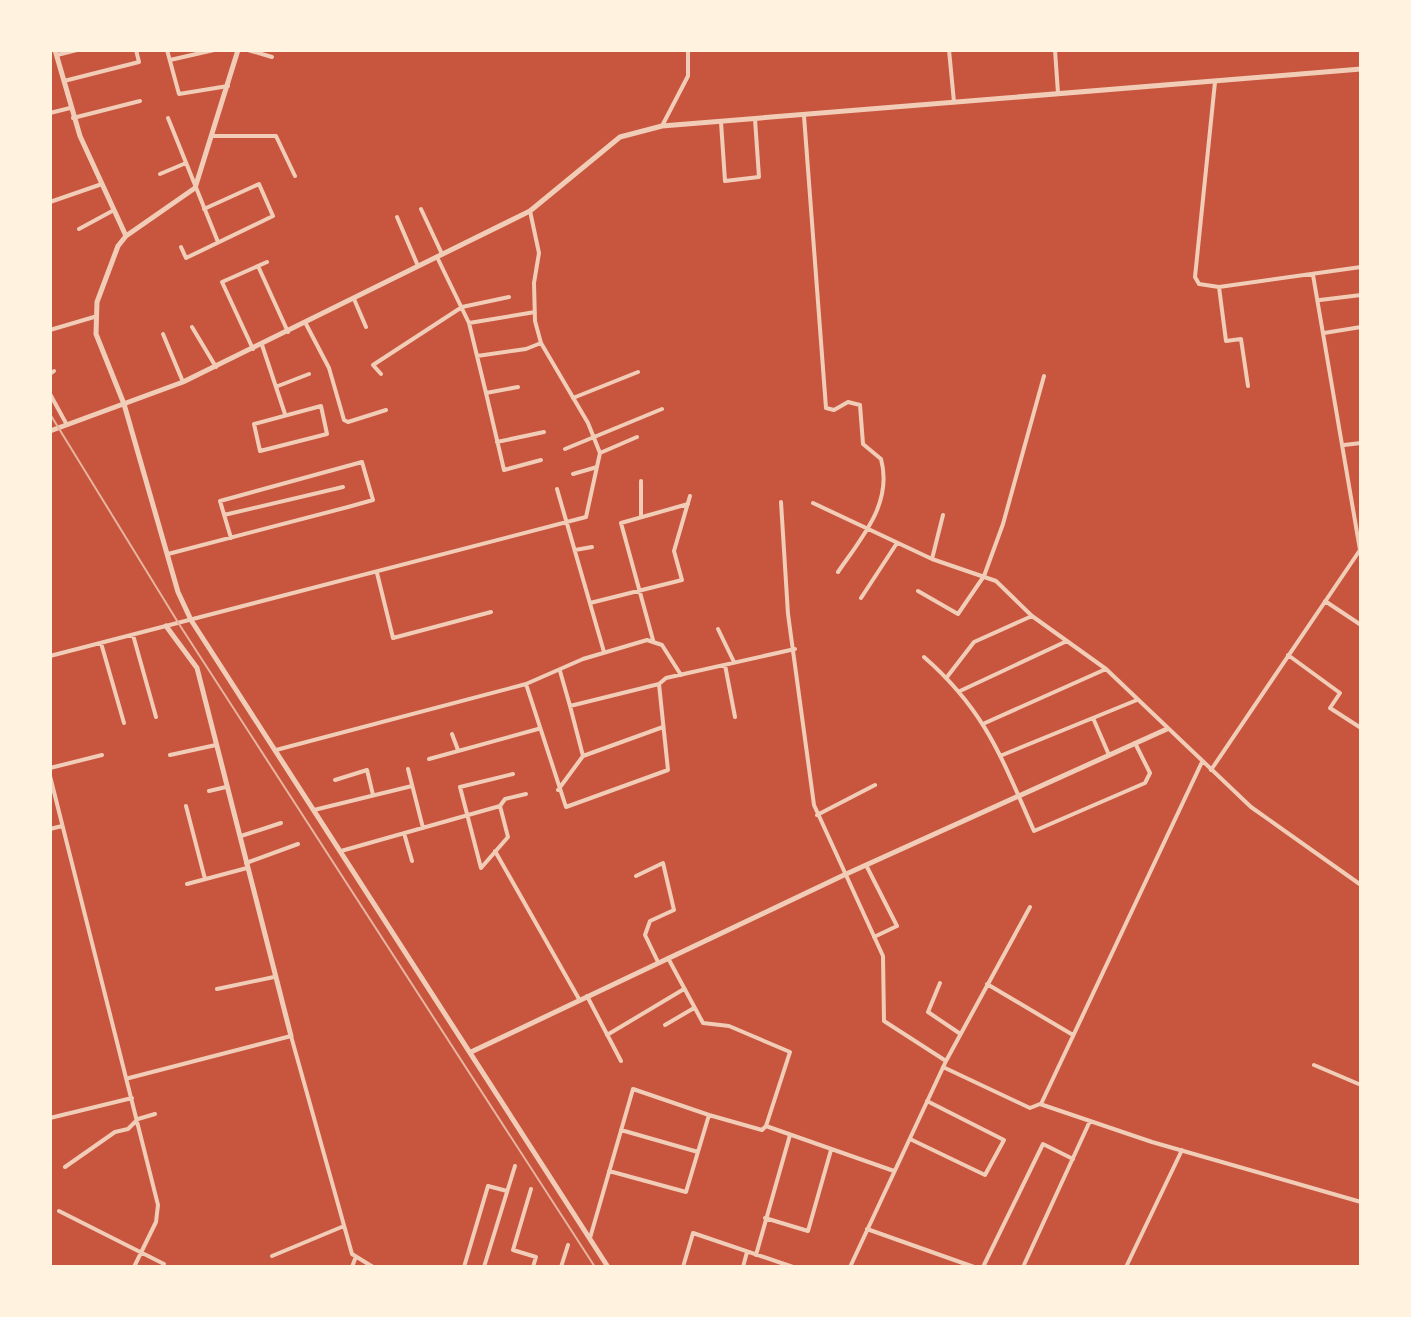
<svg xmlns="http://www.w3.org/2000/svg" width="1411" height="1317" font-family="Rubik,sans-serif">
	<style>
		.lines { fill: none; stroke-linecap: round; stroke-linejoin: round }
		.minor { stroke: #f1ccb7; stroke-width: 4 }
		.tertiary { stroke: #f1ccb7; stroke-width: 5 }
		.rail { stroke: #e9b49f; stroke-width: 2 }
	</style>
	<rect width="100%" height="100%" fill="#c8553d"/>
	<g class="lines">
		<!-- minor -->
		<path class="minor" d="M167 50 179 94 228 86
			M248 50 272 57
			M949 50 954 102
			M1055 50 1058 93
			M57 55 77 50
			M170 60 214 50
			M64 81 139 62 136 50
			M1215 82 1195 277 1199 284 1219 287 1361 267
			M50 113 70 108
			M804 116 826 408 834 410 848 402 860 405 863 444 881 459C893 503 862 537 838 572
			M73 118 140 101
			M168 118 218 242
			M721 122 725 181 759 177 755 119
			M662 126 688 76V50
			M213 136H276L295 176
			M160 174 186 163
			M50 202 102 184
			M421 209 442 254
			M397 217 418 266
			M79 229 114 210
			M181 247 186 258 273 216 259 184 204 209
			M437 257 469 323 486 393 518 387
			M258 266 288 332
			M1219 287 1226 341 1241 339 1248 386
			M354 299 366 327
			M1320 300 1361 295
			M469 323 535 312
			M306 324 329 368 344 420 348 422 386 410
			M192 327 216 367
			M50 330 94 317
			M1324 333 1361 327
			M163 334 183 382
			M262 345 285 414
			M253 349 222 282 267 262
			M477 356 526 349 541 343
			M50 374 54 371
			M381 374 373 365 462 307 509 297
			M278 386 309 374
			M486 393 504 470 541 460
			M50 394 67 425
			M573 398 638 372
			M321 406 327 434 260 451 254 424Z
			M497 442 544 432
			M1344 445 1361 443
			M565 449 662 409
			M600 453 637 437
			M573 474 597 467
			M641 481V517
			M557 489 604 652
			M781 502 788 614 814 805 883 956 884 1021 946 1061
			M813 503 932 559 996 581 1032 616 1106 669 1251 807 1361 885
			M224 515 343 487
			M575 550 592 547
			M168 554 348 507 373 500 362 462 220 501 231 538
			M932 559 943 515
			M377 573 393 638 491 612
			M918 591 958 614 984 576 1003 524 1044 376
			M861 598 897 543
			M1325 601 1361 625
			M590 603 682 580 674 551 690 496
			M718 629 734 662
			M133 635 156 717
			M653 640 621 523 688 504
			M101 643 124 723
			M1288 655 1340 693 1330 708 1361 728
			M50 656 586 517 600 453 588 423 541 343 535 321 534 283 539 253 530 211
			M924 657C986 711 1002 759 1034 831L1145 783 1150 773 1135 743
			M725 665 735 717
			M560 671 570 706
			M947 677 974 642 1032 616
			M526 684 566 807 668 770 659 684
			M960 691 1067 641
			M1093 718 1109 755
			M985 723 1106 669
			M452 734 458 750
			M276 750 526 684 583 659 647 640 662 645 681 675
			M170 755 216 745
			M583 756 663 727
			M1000 756 1137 700
			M429 759 538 729
			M50 768 102 755
			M408 769 423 828
			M1211 770 1360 550 1313 275
			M50 776 158 1205 156 1222 134 1267
			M335 780 367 770 373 795
			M558 790 583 756 570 706 659 684 666 678 795 649
			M209 791 226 787
			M186 806 205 879
			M500 806 508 837 481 868 460 787 513 774
			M314 810 412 786
			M817 815 875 785
			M50 829 62 826
			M404 833 412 861
			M241 836 281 823
			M341 851 500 806 505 799 526 794
			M495 851 579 999
			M246 863 298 844
			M866 865 897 926 874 937
			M636 876 663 863 674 910 650 921 645 935 658 962
			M187 884 247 868
			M668 958 703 1023 729 1026 790 1052 766 1126 894 1171
			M940 983 928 1012 959 1033
			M987 984 1073 1035
			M217 989 274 977
			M587 996 621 1061
			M665 1025 694 1008
			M607 1035 684 989
			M1314 1065 1361 1085
			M943 1067 1030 1108 1040 1104 1152 1142 1361 1202
			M129 1078 291 1036 352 1254 373 1267
			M1041 1104 1202 762
			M709 1115 762 1130 766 1126
			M50 1118 132 1098
			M621 1130 698 1152
			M910 1139 985 1175 1004 1140 927 1101
			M65 1167 115 1132 128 1129 138 1119 155 1114
			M531 1189 513 1250 536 1257 533 1267
			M59 1211 164 1264
			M765 1218 808 1231 831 1150
			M867 1229 974 1267
			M590 1238 633 1089 709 1115 686 1192 609 1171
			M756 1255 790 1135
			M272 1256 344 1226
			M352 1267 355 1259
			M464 1267 488 1186 507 1191
			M484 1267 515 1166
			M561 1267 568 1245
			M683 1267 693 1233 793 1267
			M743 1267 747 1252
			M850 1267 946 1061 1030 907
			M983 1267 1043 1144 1073 1159
			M1023 1267 1090 1121
			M1126 1267 1182 1150"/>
		<!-- tertiary -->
		<path class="tertiary" d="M55 50 80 136 126 236
			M238 50 195 188 126 236 118 246 97 302 96 334 124 404 178 592 191 620 608 1267
			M50 431 183 382 530 211 620 137 662 126 1361 69
			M166 626 197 668 291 1036
			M471 1052 844 875 1167 729"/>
		<!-- rail -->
		<path class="rail" d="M50 414 179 624 595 1267"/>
	</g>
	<!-- border -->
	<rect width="1411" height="1317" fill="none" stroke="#fff3e0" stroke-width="104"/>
</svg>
